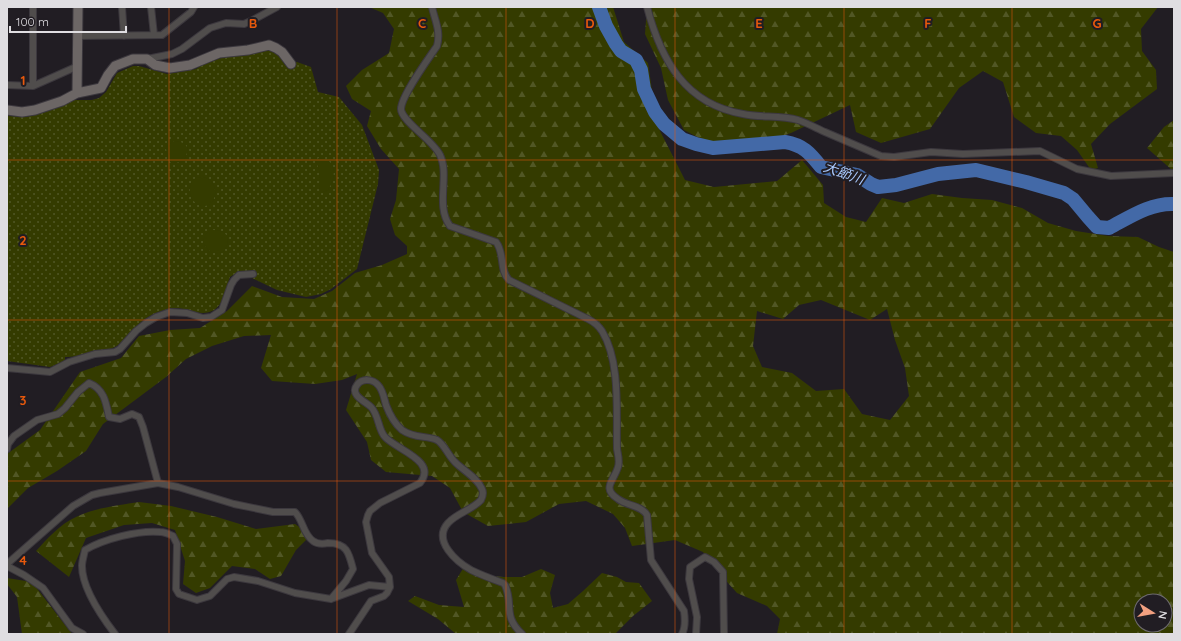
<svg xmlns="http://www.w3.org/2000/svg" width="1181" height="641" font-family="Quicksand,'Noto Sans JP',sans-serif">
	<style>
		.grass { fill: url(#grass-dots) }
		.forest { fill: url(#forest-firs); fill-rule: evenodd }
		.pitch { fill: #343b00 }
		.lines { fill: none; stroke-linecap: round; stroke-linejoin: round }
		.river { stroke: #4369a7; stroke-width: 14 }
		.street-casing { stroke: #3c383e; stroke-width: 8 }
		.secondary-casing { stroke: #3c383e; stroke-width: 11 }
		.street { stroke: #504d4c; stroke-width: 6 }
		.secondary { stroke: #6c6665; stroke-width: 9 }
		.grid { fill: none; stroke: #e8590c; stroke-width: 1; stroke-opacity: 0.55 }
		.labels { text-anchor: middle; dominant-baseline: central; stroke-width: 4; stroke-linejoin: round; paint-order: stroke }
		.water-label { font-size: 14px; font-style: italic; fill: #a9c9fe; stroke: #211d23 }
		.grid-label { font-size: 13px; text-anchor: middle; font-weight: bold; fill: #e8590c; stroke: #211d23; stroke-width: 4; stroke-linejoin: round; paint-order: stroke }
	</style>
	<defs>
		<pattern id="grass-dots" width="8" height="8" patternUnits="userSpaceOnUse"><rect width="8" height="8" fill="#343b00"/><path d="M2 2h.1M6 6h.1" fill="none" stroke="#515725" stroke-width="1.8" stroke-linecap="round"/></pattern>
		<pattern id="forest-firs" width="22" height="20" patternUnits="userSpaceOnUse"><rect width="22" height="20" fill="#343b00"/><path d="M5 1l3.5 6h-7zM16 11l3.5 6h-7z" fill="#515725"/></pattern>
	</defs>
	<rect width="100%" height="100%" fill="#211d23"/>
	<!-- grass -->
	<path class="grass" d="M264 50C274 50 280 56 285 65L297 62 311 67 318 92 339 97 362 125 379 170 378 184 357 269 331 289 321 294 306 297 277 290 252 278V272H238L230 277C226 287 224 306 212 311 203 315 197 312 188 310 178 307 168 308 158 312 138 320 133 332 118 345 110 352 77 357 65 357V361L50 367 7 361V116L27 117 70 100H92L99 98 106 92 117 73 133 66H139L167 74 196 69 202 65 227 56Z"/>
	<!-- forest -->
	<path class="forest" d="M369 7H613L624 42 648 63 657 125 685 180 714 187 777 181 802 160 823 185 824 203 846 217 866 222 882 198 904 203 932 194 962 198 992 200 1022 208 1048 223 1076 231 1108 236 1138 237 1159 247 1174 252V634H777L780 619 767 606 737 593 720 574 703 552 675 540 632 546 625 528 613 514 586 501 559 504 526 522 488 526 463 512 450 488 432 476 386 472 371 460 367 442 346 410 357 374 342 380 315 384 272 381 261 368 271 335 244 336 212 346 186 359 166 377 103 424 86 451 57 471 28 488 7 509V454L40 430 80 372 121 358 139 336 170 330 200 328 227 311 252 286 282 297 314 299 332 291 355 273 382 265 407 254V246L395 235 390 219 396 200 399 169 381 149 367 126 371 111 352 99 346 86 362 70 389 53 394 29 383 13ZM821 300 870 320 887 309 895 340 905 368 909 396 890 420 862 414 844 389 816 391 792 373 762 367 753 346 757 311 783 319 799 305ZM1141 601H1165V625H1141Z
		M647 7H1158L1141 29 1142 51 1156 70 1157 89 1110 124 1091 144 1098 168 1091 170 1077 150 1061 136 1036 133 1014 117 1003 82 983 71 959 88 930 129 881 143 856 132 850 105 791 133 762 143 741 147 709 143 684 130 668 100 661 68 645 34Z
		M1174 120V169L1172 170 1147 148 1164 127Z
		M139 502 171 506 217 517 256 529 295 524 311 535 296 550 281 576 270 579 255 569 232 566 210 588 196 593 183 584 185 561 175 530 152 523 124 525 86 538 69 577 36 551C47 539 60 524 76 517 94 508 120 505 139 502Z
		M464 567 478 575 504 577H522L541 569 555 575 550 593 553 608 568 604 583 591 602 573 617 577 626 582 639 583 652 601 633 616 615 634H456L438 619 408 601 415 596 439 605 464 607 456 580Z
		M7 578 32 582 72 634H22L17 597 7 584Z"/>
	<!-- pitch -->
	<path class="pitch" d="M174 141C189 142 191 150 182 162L171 163 168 159 166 148 169 144Z
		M319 158C338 158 336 180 327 191L324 192 320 190 319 170 316 160Z
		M202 177C220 178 219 208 202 206 190 204 185 185 196 178 196 178 202 177 202 177Z
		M210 230C221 230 230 232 227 245 222 264 190 246 210 230Z"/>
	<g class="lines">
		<!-- river -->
		<path class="river" d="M599 7 606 26 616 44 621 51 636 60 641 70 644 89 655 112 664 124 682 139 696 144 713 148 785 142C803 145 810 153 821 167L857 175 871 184 878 187 896 185 938 174 976 170 1026 182 1064 193 1073 199 1088 217 1097 227 1109 228C1130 217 1150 203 1174 204"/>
		<!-- street casing -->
		<g class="street-casing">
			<path id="street" d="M33 7V86
				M122 7 124 36
				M151 7 154 35
				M432 7C435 21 441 31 437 46 429 58 401 96 401 109 401 121 433 140 440 155 450 176 435 206 450 226L496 242C505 253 499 270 509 280L588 319C594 322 598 325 602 331 621 362 616 413 617 449 618 455 620 461 618 467 614 481 601 488 618 499 627 506 641 505 647 515L651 560 684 611C685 618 686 627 682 634
				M647 7C661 60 685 104 743 114 761 118 780 115 798 120 807 123 816 128 825 132 844 140 862 148 881 156L894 157 931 152 963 154 1040 151 1077 169 1111 176 1174 173
				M78 36 162 35 191 12 194 7
				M147 59 172 54 182 49 210 28 226 23 244 24 251 21 277 7
				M7 85 33 86 78 66
				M7 368 50 372 69 362 95 354 115 352 120 349 136 331 146 323 156 317 170 312 187 313 203 318 211 317 222 310 231 285 234 280 239 275 253 274
				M7 449 8 444 14 436 37 420 58 414 65 408 78 392 89 383C104 389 106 402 109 417L120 419 132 414 139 417 143 427 158 483
				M7 564 73 506 92 495 100 493 158 483 178 487 234 504 273 512H295C303 520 303 534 313 541 317 544 323 544 328 543 347 543 349 553 353 569L346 581 331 599
				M7 566 24 575 43 588 72 628 83 634
				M115 634C102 617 82 588 82 566 82 561 84 555 85 550 104 539 138 530 160 532 164 532 169 534 173 536L177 544 176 589 179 594 197 600 210 596 227 579 234 577 258 581 295 593 331 599 369 585 390 587
				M349 634 371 601 384 596 387 593 390 587 389 577 372 553 366 522 368 515 370 511 380 503 420 483C438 461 397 450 385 437 378 430 379 415 371 407 366 402 349 395 357 385 362 378 373 379 378 385 383 390 384 398 386 405 389 413 395 424 402 430 415 439 426 435 437 440 444 444 448 455 454 461 462 470 477 477 482 489 484 493 483 496 481 500 472 510 457 513 448 523 432 541 457 562 471 570 481 575 492 579 503 583L505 585C514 605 502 615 522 634
				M696 634 697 617 689 579 690 567 705 557 714 562 723 572 724 634"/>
		</g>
		<!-- secondary casing -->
		<g class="secondary-casing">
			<path id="secondary" d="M77 93 78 7
				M7 110 22 112 35 110 62 101 77 93 101 88 108 75 115 66 133 59H147L155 65 170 68 190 65 219 53 248 50 269 45 276 48 282 52 291 64"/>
		</g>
		<!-- street -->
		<use href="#street" class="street"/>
		<!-- secondary -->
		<use href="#secondary" class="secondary"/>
	</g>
	<!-- grid -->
	<path class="grid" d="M169 7V634M337 7V634M506 7V634M675 7V634M844 7V634M1012 7V634M7 160H1174M7 320H1174M7 481H1174"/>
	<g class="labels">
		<!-- water labels -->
		<g class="water-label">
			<text transform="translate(844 173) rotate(20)">大節川</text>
		</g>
	</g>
	<g class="grid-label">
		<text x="253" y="28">B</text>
		<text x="422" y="28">C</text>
		<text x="590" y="28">D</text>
		<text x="759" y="28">E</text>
		<text x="928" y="28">F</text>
		<text x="1097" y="28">G</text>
		<text x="23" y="85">1</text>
		<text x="23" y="245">2</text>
		<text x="23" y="405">3</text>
		<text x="23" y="565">4</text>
	</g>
	<!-- border -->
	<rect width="1181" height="641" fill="none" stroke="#dfdde1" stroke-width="16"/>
	<!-- north arrow -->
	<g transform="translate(1153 613) rotate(101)"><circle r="19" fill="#211d23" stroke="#6d6a6f"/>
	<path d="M0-3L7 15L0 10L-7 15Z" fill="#f2a080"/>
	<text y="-6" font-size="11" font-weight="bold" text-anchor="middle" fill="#dfdde1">N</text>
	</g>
	<!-- scale -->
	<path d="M10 26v6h116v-6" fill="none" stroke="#dfdde1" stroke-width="2"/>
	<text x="16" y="26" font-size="12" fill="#dfdde1" stroke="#211d23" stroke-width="3" paint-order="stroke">100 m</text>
</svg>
